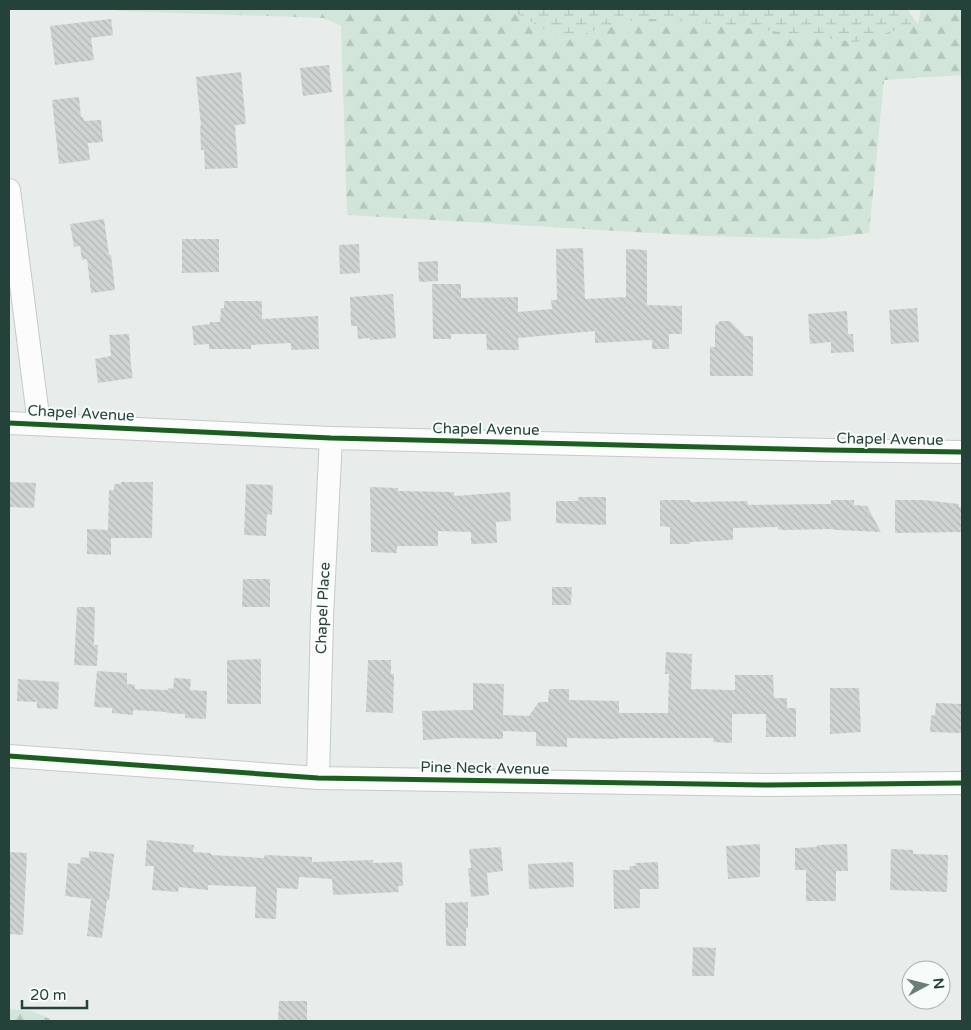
<svg xmlns="http://www.w3.org/2000/svg" width="971" height="1030" font-family="'Varela Round',sans-serif">
	<style>
		.forest { fill: url(#forest-firs) }
		.wetland { fill: url(#wetland-marsh) }
		.building { fill: url(#building-back-hatch) }
		.lines { fill: none; stroke-linecap: round; stroke-linejoin: round }
		.minor-casing { stroke: #c5cac8; stroke-width: 24 }
		.minor { stroke: #fcfcfc; stroke-width: 22 }
		.cycleway-casing { stroke: #f7fbf9; stroke-width: 8 }
		.cycleway { stroke: #1b5e20; stroke-width: 5 }
		.labels { text-anchor: middle; dominant-baseline: central; stroke-width: 4; stroke-linejoin: round; paint-order: stroke }
		.street-label { font-size: 15px; fill: #24423a; stroke: #f7fbf9 }
	</style>
	<defs>
		<pattern id="forest-firs" width="22" height="20" patternUnits="userSpaceOnUse" patternTransform="scale(1.25)"><rect width="22" height="20" fill="#d1e6d8"/><path d="M5 1l3.5 6h-7zM16 11l3.5 6h-7z" fill="#b3c6ba"/></pattern>
		<pattern id="wetland-marsh" width="20" height="14" patternUnits="userSpaceOnUse" patternTransform="scale(1.25)"><rect width="20" height="14" fill="#d1e6d8"/><path d="M1 5h8M5 5V1M11 12h8M15 12V8" fill="none" stroke="#b3c6ba"/></pattern>
		<pattern id="building-back-hatch" width="6" height="6" patternUnits="userSpaceOnUse" patternTransform="scale(1.25)"><rect width="6" height="6" fill="#cfd4d2"/><path d="M-1 5l2 2M0 0l6 6M5-1l2 2" fill="none" stroke="#b2b7b5"/></pattern>
	</defs>
	<rect width="100%" height="100%" fill="#e8edeb"/>
	<!-- forest -->
	<path class="forest" d="M115 9H498L516 13 562 40 621 23 645 18 740 27 918 24 921 9H962V75L884 80 869 233 817 239 703 236 347 215 341 26 324 18 118 11Z
		M9 1009 32 1011 50 1019 49 1021H9Z"/>
	<!-- wetland -->
	<path class="wetland" d="M498 9H907L918 24 856 42 740 27 645 18 621 23 562 40 516 13Z"/>
	<!-- building -->
	<path class="building" d="M111 19 113 35 91 38 94 60 55 65 50 26Z
		M329 65 332 92 303 96 300 68Z
		M241 72 246 124 235 125 238 168 205 169 204 150H201L200 126H201L196 77Z
		M79 97 81 117H83L84 121 101 120 103 142 88 143 90 160 59 164 52 100Z
		M104 219 109 255H111L115 290 91 293 87 259 82 260 80 246 74 247 70 224Z
		M182 239H219V272L182 273Z
		M359 244 360 273 340 274 339 245Z
		M583 248 585 299 626 297V249L647 250V305L682 306V334H669V349H652V340L595 343V331L518 338 519 350H487L486 334H451V339H433L432 284H461V298L518 297V312L552 309 551 300H557L556 249Z
		M438 261V281L419 282 418 262Z
		M393 294 396 338 370 340V338L358 339 357 326H351L350 297Z
		M224 301H262V319L318 316 319 349 291 350V343L251 345V349H209V344L194 345 192 326 210 324V322H220L221 308H224Z
		M917 308 919 342 891 344 889 310Z
		M847 311 848 334H853L854 352 831 353V342L810 344 808 314Z
		M720 321H730L745 336H753V376H710V347H715V326Z
		M129 334 131 365 133 378 98 383 95 359 111 356 109 335Z
		M9 482 36 483 34 508 9 507Z
		M121 482H153L152 538H111V555L87 554V529L108 530 109 490H114V484H121Z
		M246 484 273 485 272 515 267 514 266 536 244 535Z
		M370 487 398 488V491L454 492V496L510 492 511 521 496 522 497 543 471 544V532L438 531V546H397V553L371 552Z
		M578 497H606V525L556 523V501H578Z
		M660 500H690V502L747 501 748 505 831 504V500H854V505L867 506 881 532 837 530 830 529 783 530 778 529V527L733 528V540L690 542V544H670V527L660 526Z
		M895 500H923L959 504V507H962V532L895 533Z
		M243 579H270V607H242Z
		M552 587H572L571 605H552Z
		M77 607H95L94 645H98L97 666 74 665Z
		M666 652 692 654 691 689 735 690V675H773L774 698H787V708H796V737H766V714H732V743L713 742V738H618V739L567 738V747L536 746V732L503 731V739L453 738 423 740 422 711 473 710V683L504 684 503 715 529 716 539 702H548L549 689H569V700L619 701V713H668L669 674H665Z
		M261 659V704H227V660Z
		M368 660H391V674H394L393 713 366 712Z
		M97 671 127 673V684L135 685V689L168 690V688L173 689 174 678 191 679 190 690 207 691 206 719 185 718V714L167 713V712L133 710V715L112 713V708L94 707Z
		M18 679 59 682 58 709 37 708V702L17 701Z
		M830 688H859L861 732 830 734Z
		M936 703 962 704V733L930 732 931 715 935 716Z
		M147 840 194 845 193 852 211 853V855L264 858 265 855 312 857V862L373 860V863L402 862 403 886H398L399 892 333 895 332 879 299 877 298 889 277 888 276 919 255 918 256 887 208 885V890L179 887 178 892 152 890 154 866H145Z
		M760 844V877L728 879 726 846Z
		M847 844 848 871H836V901H806V870H795V848L817 847V845Z
		M501 847 503 871 487 873 489 895 471 897 468 868H471L469 849Z
		M891 849 913 850V854L948 855 947 892 890 890Z
		M89 851 114 854 109 900H107L102 938 87 936 91 899 65 896 68 863 80 864 81 857 89 858Z
		M9 852 27 853 23 935 9 934Z
		M573 862 574 887 529 889 528 864Z
		M658 862 659 889H640V908L614 909 613 870H630L629 866H636L635 863Z
		M468 902V928H466V946H446L445 903Z
		M693 947 716 948 714 976H692Z
		M279 1001H307V1021H278Z"/>
	<g class="lines">
		<!-- minor casing -->
		<g class="minor-casing">
			<g id="minor">
				<path d="M9 190 39 424"/>
				<path d="M9 423 331 438 828 450 962 452"/>
				<path d="M9 756 318 778 769 785 962 783"/>
				<path id="s1" d="M318 778 322 617 331 438"/>
			</g>
		</g>
		<!-- minor -->
		<use href="#minor" class="minor"/>
		<!-- cycleway casing -->
		<g class="cycleway-casing">
			<path id="cycleway" d="M9 423 331 438 828 450 962 452
				M9 756 318 778 769 785 962 783"/>
		</g>
		<!-- cycleway -->
		<use href="#cycleway" class="cycleway"/>
	</g>
	<g class="labels">
		<!-- street labels -->
		<g class="street-label">
			<text transform="translate(81 413) rotate(3)">Chapel Avenue</text>
			<text transform="translate(486 429) rotate(1)">Chapel Avenue</text>
			<text transform="translate(890 439) rotate(1)">Chapel Avenue</text>
			<text stroke="none"><textPath href="#s1" startOffset="170">Chapel Place</textPath></text>
			<text transform="translate(485 768) rotate(1)">Pine Neck Avenue</text>
		</g>
	</g>
	<!-- border -->
	<rect width="971" height="1030" fill="none" stroke="#24423a" stroke-width="20"/>
	<!-- north arrow -->
	<g transform="translate(926 985) rotate(83)"><circle r="24" fill="#f7fbf9" stroke="#a3b1ad"/>
	<path d="M0-4L9 19L0 12L-9 19Z" fill="#697e78"/>
	<text y="-8" font-size="14" font-weight="bold" text-anchor="middle" fill="#24423a">N</text>
	</g>
	<!-- scale -->
	<path d="M22 1000v8h65v-8" fill="none" stroke="#24423a" stroke-width="2.5"/>
	<text x="30" y="1000" font-size="15" fill="#24423a" stroke="#f7fbf9" stroke-width="4" paint-order="stroke">20 m</text>
</svg>
